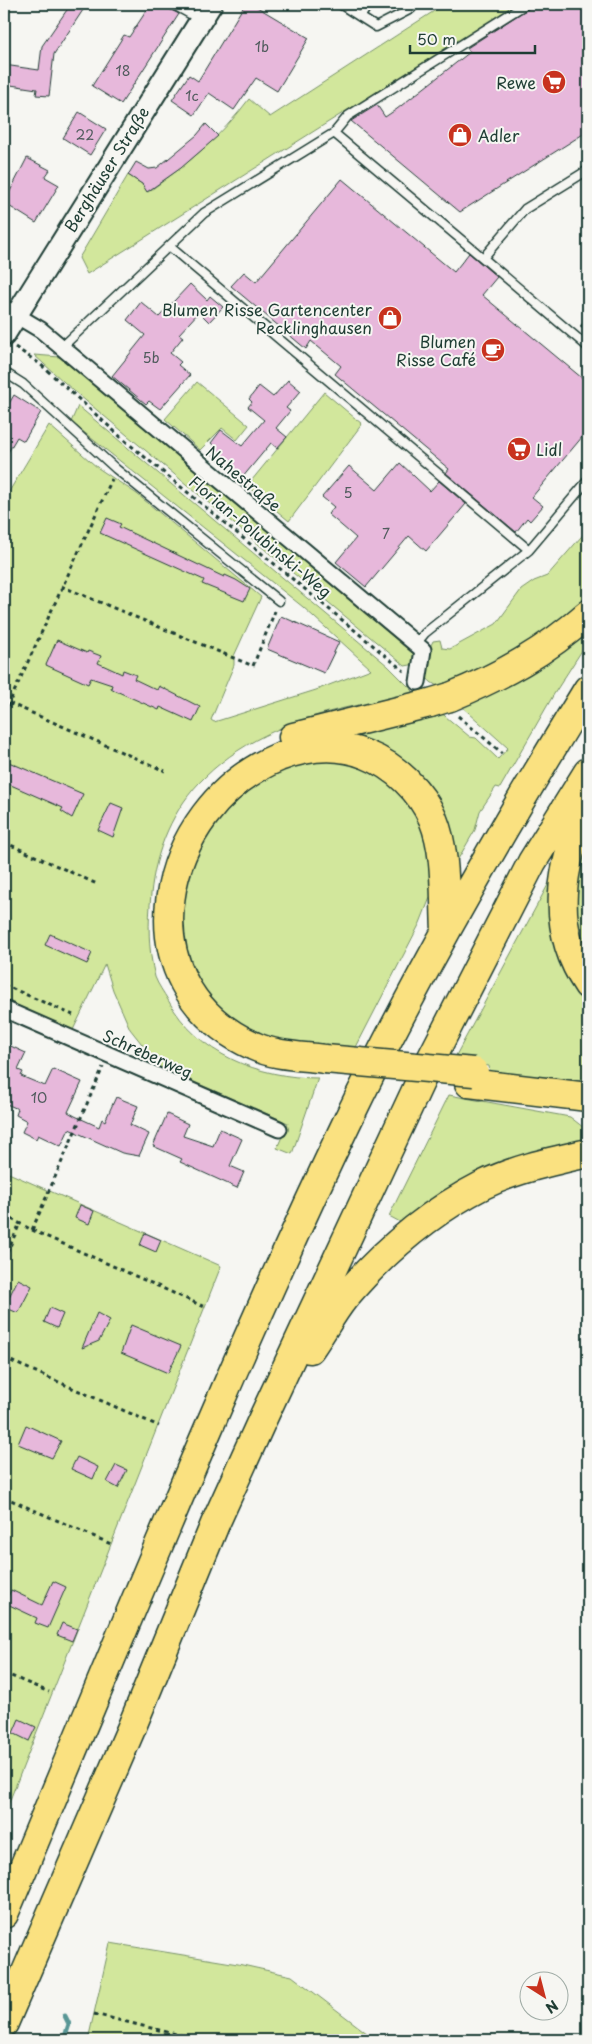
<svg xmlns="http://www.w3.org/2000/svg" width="592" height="2044" font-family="'Playpen Sans',sans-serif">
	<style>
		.green { fill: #d2e79c; stroke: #789268 }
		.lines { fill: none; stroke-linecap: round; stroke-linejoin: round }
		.stream { stroke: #599695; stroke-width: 5 }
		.building { fill: #e7b8db; stroke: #1f3d34 }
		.lane-casing { stroke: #1f3d34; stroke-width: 11 }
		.street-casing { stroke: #1f3d34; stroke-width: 19 }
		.secondary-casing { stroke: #1f3d34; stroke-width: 25 }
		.highway-casing { stroke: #1f3d34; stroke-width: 31 }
		.path { stroke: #1f3d34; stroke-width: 3; stroke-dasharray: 4 4; stroke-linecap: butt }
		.lane { stroke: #f6f6f2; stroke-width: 8 }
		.street { stroke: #f6f6f2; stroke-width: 15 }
		.secondary { stroke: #f6f6f2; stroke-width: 21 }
		.highway { stroke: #fae180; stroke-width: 28 }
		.highway-bridge-casing { stroke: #1f3d34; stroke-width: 31; stroke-linecap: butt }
		.highway-bridge { stroke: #fae180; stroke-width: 28 }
		.labels { text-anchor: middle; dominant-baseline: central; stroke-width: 4; stroke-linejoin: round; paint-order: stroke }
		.number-label { font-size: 14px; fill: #515c5e }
		.poi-label { font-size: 16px; fill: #1f3d34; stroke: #f6f6f2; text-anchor: end }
		.street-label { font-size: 16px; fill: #1f3d34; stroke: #f6f6f2 }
	</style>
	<rect width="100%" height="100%" fill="#f6f6f2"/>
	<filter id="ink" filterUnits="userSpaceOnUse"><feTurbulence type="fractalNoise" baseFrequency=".02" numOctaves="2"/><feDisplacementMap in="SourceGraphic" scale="10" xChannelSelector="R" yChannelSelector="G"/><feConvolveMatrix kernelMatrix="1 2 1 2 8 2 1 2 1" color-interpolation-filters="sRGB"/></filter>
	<g filter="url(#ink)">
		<!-- green -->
		<path class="green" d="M445 4H516L87 274 79 258 128 175 142 184 148 192C186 165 221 137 249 99L270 117Z
			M34 355 60 357 418 658 416 664 405 666 74 391Z
			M197 382 249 425 237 440 222 428 200 450 165 419Z
			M324 392 362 424 289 521 247 486Z
			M78 406 388 666 416 694C407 696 397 700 387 702 376 704 364 704 353 706 299 718 246 737 205 777 173 807 155 852 151 894 148 923 148 949 155 977 158 985 164 993 168 1000 197 1054 259 1078 318 1078L292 1154 277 1148 288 1123 160 1067 130 1029 113 990 105 964 73 1030 4 1000V500L49 425 98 468 137 494 261 597 234 656V665L211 720 214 722 316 690 371 669 303 607 71 422Z
			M588 529V601L513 657 440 687C415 677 424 660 433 641L440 640 442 648 450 649 496 624 521 590 534 581 547 576Z
			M588 628V641L554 694 500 788 496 787 480 811 475 830 454 866 448 832 332 735 439 711 470 737 476 738 498 759 508 748 459 704Z
			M311 754 371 765 423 816 435 885 420 923 354 1051 277 1042 235 1028 183 963 180 885 224 801Z
			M578 853 587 857 588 854V964L574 911Z
			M550 881V901L574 986 588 1004V1081L490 1072 489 1066 453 1061Z
			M449 1095 570 1117 588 1131V1143L402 1223 389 1216Z
			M4 1171 221 1266 4 1815Z
			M110 1943 238 1964 292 1976 376 2040H88Z"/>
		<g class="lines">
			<!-- stream -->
			<path class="stream" d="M64 2040 69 2024 65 2016"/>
		</g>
		<!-- building -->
		<path class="building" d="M71 4 83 10 54 54 49 96 36 95 37 89 4 84V65L39 70 42 46Z
			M151 4H166L169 9 179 14 121 104 92 86 124 35 129 37Z
			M245 4H252L309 38 277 91 256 78 234 110 209 93 194 115 172 100 189 75 198 81Z
			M535 4H588V131L460 212 351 121 377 105 385 117 397 109 470 52 467 48Z
			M79 112 106 129 90 155 63 138Z
			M206 124 218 136 181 168 147 192 142 184 128 175 136 162 149 169 157 168 197 135Z
			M27 158 50 170 45 177 59 185 36 223 4 203Z
			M342 179 454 272 469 253 497 277 482 295 588 383V430L532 497 543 506 530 521 527 518 516 532 446 473 449 469 335 374 341 366 311 341 306 349 231 286 244 272 256 282Z
			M190 284 207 300 210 296 223 307 209 322 199 312 179 334 183 337 170 353 181 362 178 365 190 375 160 409 149 401 146 404 112 376 145 335 127 320 141 302 159 317Z
			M288 380 301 391 286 408 290 411 276 428 287 437 277 448 271 443 242 478 211 453 216 447 211 443 221 430 242 446 264 420 248 407 252 402 249 399 259 386 273 397Z
			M14 395 41 412 24 441 17 437 4 459V412Z
			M400 463 430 491 439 481 466 504 426 551 409 536 366 587 336 562 356 538 328 514 334 507 322 497 349 466 377 490Z
			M107 518 121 524 119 527 224 577 225 575 236 580 250 589 244 601 202 584 204 580 100 533Z
			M281 616 339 642 324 673 267 649Z
			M57 640 87 653 88 651 101 656 98 663 122 674 123 670 136 675 134 679 157 690 159 686 200 707 193 722 160 707 159 710 116 691 111 688 112 685 91 678 88 684 46 665Z
			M4 760 83 794 72 818 61 811 63 808 4 782Z
			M111 803 123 808 113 837 98 830Z
			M50 934 92 953 87 964 45 945Z
			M4 1043 26 1053 18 1070 23 1072 21 1076 45 1086 53 1069 82 1082 68 1112 75 1116 99 1127 102 1119 105 1121 116 1097 138 1106 130 1125 149 1134 139 1156 122 1153 69 1129 61 1146 38 1135 36 1139 22 1132 27 1121 16 1115 18 1109 4 1103Z
			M167 1114 188 1124 183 1136 213 1146 220 1129 242 1139 230 1166 244 1172 237 1188 180 1162 182 1159 153 1146Z
			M80 1205 94 1211 89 1224 75 1218Z
			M145 1233 161 1240 156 1252 140 1245Z
			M18 1279 32 1286 18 1313 4 1307Z
			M50 1308 63 1314 57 1328 44 1322Z
			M97 1313 110 1320 99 1341 82 1348Z
			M131 1325 181 1346 168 1373 121 1353Z
			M26 1425 61 1441 52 1458 18 1444Z
			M77 1457 98 1467 93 1479 71 1469Z
			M116 1465 127 1470 118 1488 107 1482Z
			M53 1581 66 1587 48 1628 35 1623 37 1618 5 1603 11 1590 42 1605Z
			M62 1623 77 1629 72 1641 57 1635Z
			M19 1719 36 1727 29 1741 13 1733Z"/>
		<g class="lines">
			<!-- lane casing -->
			<g class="lane-casing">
				<path id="lane" d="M172 4 199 19
					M340 4 376 27 411 9 415 4
					M360 17 369 4
					M334 133 348 116 526 4
					M169 246 529 550
					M483 258 588 347
					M61 348 204 213 334 133 483 258 525 209 588 170
					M4 372 23 384 116 469 279 601
					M416 644 425 633 529 550 588 480"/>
			</g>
			<!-- street casing -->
			<g class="street-casing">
				<path id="street" d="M4 308 41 330 423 650 418 682
					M4 1009 279 1129"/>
			</g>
			<!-- secondary casing -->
			<g class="secondary-casing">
				<path id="secondary" d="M4 335 211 4"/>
			</g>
			<!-- highway casing -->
			<g class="highway-casing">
				<path id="highway" d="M450 697C503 675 545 652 588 614
					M293 737 430 703
					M588 802C561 863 548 926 588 985
					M325 1059C302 1056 275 1056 254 1046 120 986 157 808 279 757 308 746 338 743 367 755 395 766 421 791 433 819 447 853 444 895 446 931
					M469 1083 588 1097
					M310 1349C322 1332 332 1313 344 1298 382 1253 430 1212 483 1185 515 1169 553 1161 588 1153
					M4 1914C116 1650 222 1383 346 1124 418 974 501 830 588 689
					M4 2023 131 1729 215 1524 263 1418 426 1069 532 862 588 772"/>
			</g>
			<!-- path -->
			<path class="path" d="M581 327 588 318
				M15 347 40 364 123 439 404 671
				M61 586 253 666 275 611
				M9 703 165 771
				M4 714 112 479
				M458 716 502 753
				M4 842 97 884
				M4 985 73 1015
				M4 1215 32 1230 103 1067
				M32 1230 207 1308
				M4 1260 20 1223
				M4 1358 159 1426
				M4 1497 111 1544
				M4 1673 49 1692
				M94 2014 200 2040"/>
			<!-- lane -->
			<use href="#lane" class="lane"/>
			<!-- street -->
			<use href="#street" class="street"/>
			<!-- secondary -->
			<use href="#secondary" class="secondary"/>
			<!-- highway -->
			<use href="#highway" class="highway"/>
			<!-- highway-bridge casing -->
			<g class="highway-bridge-casing">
				<path id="highway-bridge" d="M430 703 450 697
					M325 1059 474 1072"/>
			</g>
			<!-- highway-bridge -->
			<use href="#highway-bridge" class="highway-bridge"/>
		</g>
	</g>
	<!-- icons -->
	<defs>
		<g id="supermarket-disc" transform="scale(1.25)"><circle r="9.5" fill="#c8321e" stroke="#f6f6f2"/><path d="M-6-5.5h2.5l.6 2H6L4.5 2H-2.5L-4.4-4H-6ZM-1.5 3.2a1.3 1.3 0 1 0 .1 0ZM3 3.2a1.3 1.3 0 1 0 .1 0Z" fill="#fff"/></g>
		<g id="shop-disc" transform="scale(1.25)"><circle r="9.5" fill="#c8321e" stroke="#f6f6f2"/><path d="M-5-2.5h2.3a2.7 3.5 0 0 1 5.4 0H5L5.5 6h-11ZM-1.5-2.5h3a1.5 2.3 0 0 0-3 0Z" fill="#fff"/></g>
		<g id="cafe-disc" transform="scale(1.25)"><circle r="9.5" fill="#c8321e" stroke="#f6f6f2"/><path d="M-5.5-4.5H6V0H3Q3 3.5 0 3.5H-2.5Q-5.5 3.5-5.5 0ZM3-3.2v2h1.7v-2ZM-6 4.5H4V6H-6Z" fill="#fff"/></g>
	</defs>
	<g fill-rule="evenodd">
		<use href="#supermarket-disc" x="554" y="82"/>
		<use href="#shop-disc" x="460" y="135"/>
		<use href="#shop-disc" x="390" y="318"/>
		<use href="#cafe-disc" x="493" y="350"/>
		<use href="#supermarket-disc" x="519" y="449"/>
	</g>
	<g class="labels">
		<!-- number labels -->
		<g class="number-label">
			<text x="262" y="46">1b</text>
			<text x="123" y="70">18</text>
			<text x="192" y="95">1c</text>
			<text x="85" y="134">22</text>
			<text x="151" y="357">5b</text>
			<text x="348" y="492">5</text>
			<text x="386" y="533">7</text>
			<text x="39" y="1097">10</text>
		</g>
		<!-- poi labels -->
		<g class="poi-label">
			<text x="536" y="82">Rewe</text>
			<text x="478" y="135" text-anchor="start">Adler</text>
			<text x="372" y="309">Blumen Risse Gartencenter<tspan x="372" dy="18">Recklinghausen</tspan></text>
			<text x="476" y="341">Blumen<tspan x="476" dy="18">Risse Café</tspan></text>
			<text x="536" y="449" text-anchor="start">Lidl</text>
		</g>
		<!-- street labels -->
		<g class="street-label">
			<text transform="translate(106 169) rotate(-58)">Berghäuser Straße</text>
			<text transform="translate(244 478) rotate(40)">Nahestraße</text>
			<text transform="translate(261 536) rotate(40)">Florian-Polubinski-Weg</text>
			<text transform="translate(148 1053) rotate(24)">Schreberweg</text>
		</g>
	</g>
	<!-- margin -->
	<rect width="592" height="2044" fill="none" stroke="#f6f6f2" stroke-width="20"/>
	<rect x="10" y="10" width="572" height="2024" fill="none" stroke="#1f3d34" stroke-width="2" filter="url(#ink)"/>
	<!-- north arrow -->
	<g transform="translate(544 1996) rotate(144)"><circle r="24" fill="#f6f6f2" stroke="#a0aca6"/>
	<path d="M0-4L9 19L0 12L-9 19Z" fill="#c8321e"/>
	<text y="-8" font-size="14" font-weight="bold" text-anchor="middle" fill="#1f3d34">N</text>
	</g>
	<!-- scale -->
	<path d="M410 45v8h125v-8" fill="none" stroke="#1f3d34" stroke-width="2.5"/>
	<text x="417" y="45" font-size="15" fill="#1f3d34" stroke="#f6f6f2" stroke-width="4" paint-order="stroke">50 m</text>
</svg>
